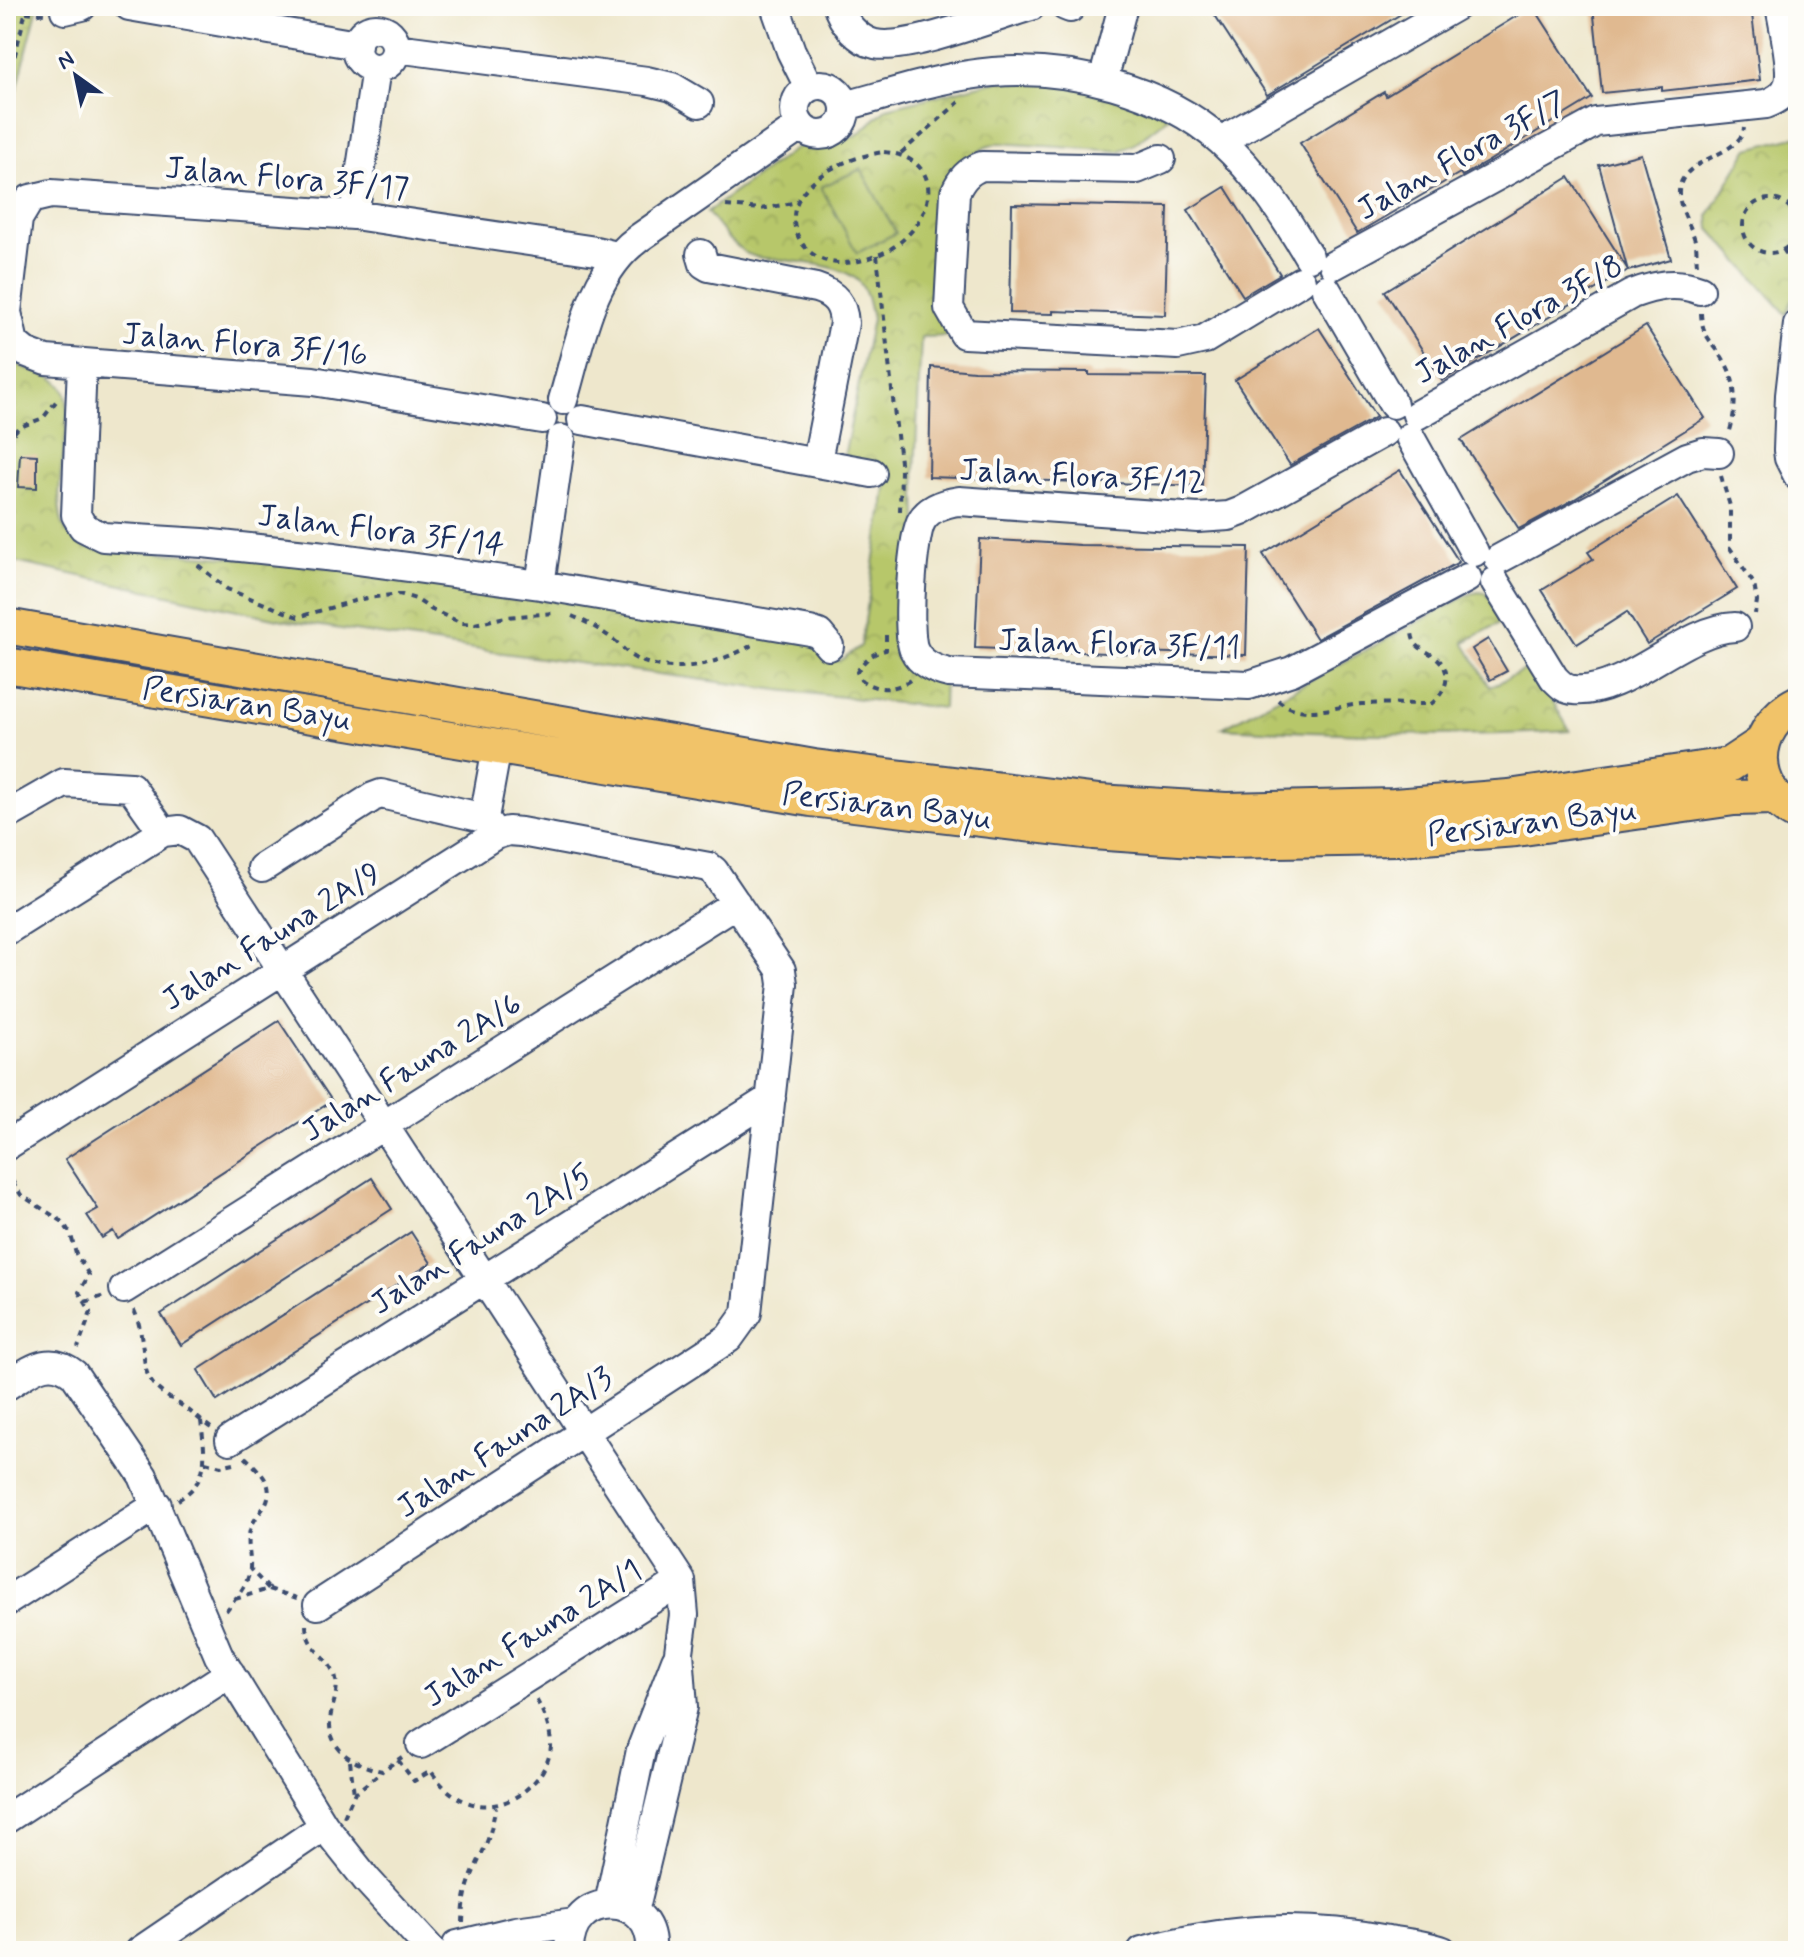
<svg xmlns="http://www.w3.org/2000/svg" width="1804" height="1957" font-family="Mynerve,sans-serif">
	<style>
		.park { fill: url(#park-crowns); stroke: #697b64; stroke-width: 2 }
		.pitch { fill: #b7c76a; stroke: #697b64; stroke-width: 2 }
		.building { fill: #e0b990 }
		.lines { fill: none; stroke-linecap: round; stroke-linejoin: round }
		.minor-casing { stroke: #3b4b6e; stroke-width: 32 }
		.major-casing { stroke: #3b4b6e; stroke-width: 38 }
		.path { stroke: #3b4b6e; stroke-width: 4; stroke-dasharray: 6 6; stroke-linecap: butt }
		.minor { stroke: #fff; stroke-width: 28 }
		.major { stroke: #f1c369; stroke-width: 34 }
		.labels { text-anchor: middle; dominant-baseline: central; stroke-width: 8; stroke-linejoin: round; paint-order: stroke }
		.street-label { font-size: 32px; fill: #1b2f5e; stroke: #fdfcf7 }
	</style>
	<defs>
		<pattern id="park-crowns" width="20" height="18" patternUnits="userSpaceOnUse" patternTransform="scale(2)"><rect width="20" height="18" fill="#b7c76a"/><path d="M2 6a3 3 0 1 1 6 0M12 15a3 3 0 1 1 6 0" fill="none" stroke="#9dab5e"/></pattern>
	</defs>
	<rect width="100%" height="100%" fill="#fdfcf7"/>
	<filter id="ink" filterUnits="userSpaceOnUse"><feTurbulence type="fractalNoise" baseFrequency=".0125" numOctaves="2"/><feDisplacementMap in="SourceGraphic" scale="16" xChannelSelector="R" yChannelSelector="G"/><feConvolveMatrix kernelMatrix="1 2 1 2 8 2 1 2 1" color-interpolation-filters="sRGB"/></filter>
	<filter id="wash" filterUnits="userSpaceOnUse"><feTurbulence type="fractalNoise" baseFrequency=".006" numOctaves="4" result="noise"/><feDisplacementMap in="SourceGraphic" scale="32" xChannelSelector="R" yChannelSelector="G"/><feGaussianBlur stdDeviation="1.8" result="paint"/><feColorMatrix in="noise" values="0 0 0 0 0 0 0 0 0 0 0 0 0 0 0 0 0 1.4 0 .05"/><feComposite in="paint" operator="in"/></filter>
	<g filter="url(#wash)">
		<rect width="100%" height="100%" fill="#eee7cc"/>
		<!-- park -->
		<path class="park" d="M6 6H38L6 133Z
			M1063 78 1175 112 1133 145 1119 151 999 143 986 147 970 157 950 190 945 336 921 337 915 472 918 541 911 638 944 673 943 708 779 690 488 651 288 621 6 560V357C23 373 54 370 64 390 69 399 67 410 67 421 66 450 52 500 64 527 69 537 77 542 86 548L243 558 458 582 809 638 829 657 839 661 861 646 887 482 841 472 872 319C869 307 868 293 860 283 843 262 782 261 756 257L745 253 727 237 707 212 803 143H833L857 135 887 108 997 81Z
			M1798 136V292L1792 300 1787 315 1710 229 1709 215 1748 149Z
			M1478 592 1486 593 1506 620 1464 642 1490 687 1532 666 1570 731C1454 738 1338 734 1222 728L1470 594Z"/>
		<!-- pitch -->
		<path class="pitch" d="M861 169 896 233 857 253 821 187Z"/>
		<g id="blocks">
			<!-- building -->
			<path class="building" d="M1209 6H1414L1267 95Z
				M1533 6 1592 98 1487 162 1462 176 1460 173 1357 233 1300 143 1384 92 1386 96Z
				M1593 6H1751L1760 80 1662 91V87L1602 93Z
				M1641 154 1671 259 1628 271 1599 165Z
				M1569 177 1628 270 1442 381 1385 291Z
				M1225 187 1280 274 1243 296 1188 210Z
				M1012 204 1168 207 1165 315 1053 311V314L1010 313Z
				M1646 326 1705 418 1573 500 1519 529 1461 440Z
				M1319 328 1376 417 1290 465 1235 380Z
				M931 367 974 371 1089 372V375L1206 376 1202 486 929 477Z
				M20 454 37 455V488L18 487Z
				M1400 470 1459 562 1317 639 1263 554Z
				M1678 496 1737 589 1647 644 1627 612 1577 644 1542 590 1593 559 1588 552Z
				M980 539 1080 545 1249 547 1246 655 1134 652V654L975 648Z
				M1488 639 1507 671 1490 680 1472 649Z
				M279 1021 332 1101 118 1239 113 1231 102 1238 87 1215 98 1209 65 1159Z
				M372 1178 392 1209 181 1345 161 1314Z
				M411 1232 431 1263 217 1401 198 1370Z"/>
		</g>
	</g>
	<g filter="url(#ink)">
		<use href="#blocks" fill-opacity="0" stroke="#3b4b6e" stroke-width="2"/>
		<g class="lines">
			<!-- minor casing -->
			<g class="minor-casing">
				<path id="minor" d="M129 6 357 45
					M775 6 791 51 809 87
					M838 6C842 22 859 41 875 44 907 51 996 16 1031 6
					M1065 6 1070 8
					M65 10 82 6
					M356 48a20 20 0 1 1 40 0a20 20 0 1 1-40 0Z
					M396 48 647 81 672 87 699 103
					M1103 81 1123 6
					M795 110a25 25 0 1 1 50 0a25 25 0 1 1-50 0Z
					M845 106C894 93 943 76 993 72 1069 66 1163 89 1221 141 1257 174 1284 215 1309 257
					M1221 141 1456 6
					M1161 159 1137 169 982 166C968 171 961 179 955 193L949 308 964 334 1178 345 1205 339 1301 281
					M354 215 376 68
					M701 254 704 264 709 267 816 288C835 294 843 304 844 323L817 461
					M1334 265 1596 122 1766 104C1777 100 1786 94 1789 83 1793 69 1783 22 1780 6
					M1326 289 1393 404
					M1798 324 1790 395 1788 450 1789 458 1798 476
					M82 364 76 515 83 527 103 537 203 543 335 557 540 585 810 631 819 634 829 646
					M563 400C580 344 589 274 639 238L800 126
					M1417 415 1632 294C1656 285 1677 281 1700 290
					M542 419 313 381 46 360 25 352 14 343 7 312 18 219 30 199 51 194 354 215 596 251 617 256
					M582 420 872 473
					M1384 432 1242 511 1229 516 1198 518 959 501C945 503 930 507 922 520 912 535 906 633 914 650 920 663 935 670 949 673L1249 685 1292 671 1467 578
					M1410 437 1474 552
					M1499 559 1687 457 1703 452 1719 453
					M1495 582 1554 678C1560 684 1565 690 1574 690 1625 695 1683 629 1735 627
					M540 585 561 439
					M6 816 64 783 131 787 163 832
					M495 834 484 818 497 747
					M262 868 373 797 381 794 484 818
					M6 931 163 832 180 830 197 839 681 1581 684 1615 679 1652 683 1707 634 1912
					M6 1146 495 835 508 831 521 832 709 867 714 871 781 970 783 984 747 1313 729 1338 318 1605
					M124 1289 736 903
					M6 1386C30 1371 48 1353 74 1374L143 1476 219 1656 324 1826 367 1880 432 1951
					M230 1440 771 1098
					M6 1602 157 1505
					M421 1744 681 1581
					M6 1819 230 1673
					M609 1904 641 1750 676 1660
					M457 1945 515 1931 575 1923
					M140 1951 324 1826
					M569 1951C569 1887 655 1891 651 1951
					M1142 1951C1228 1928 1301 1923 1388 1940 1406 1943 1426 1945 1443 1951"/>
			</g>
			<!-- major casing -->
			<g class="major-casing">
				<path id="major" d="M6 626 814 767 1099 802 1226 810 1394 806 1509 797 1729 765 1762 743
					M6 665 811 799 1093 832 1223 841 1398 838 1516 829 1734 798 1774 797
					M1798 703C1749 727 1748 790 1798 814"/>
			</g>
			<!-- path -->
			<path class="path" d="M26 12 44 14
				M6 91 27 6
				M884 152C943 158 938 212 899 243 886 254 860 263 842 263 804 264 779 222 804 191 822 168 856 156 884 152Z
				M901 153 959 102
				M1743 226a27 27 0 1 1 54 0a27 27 0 1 1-54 0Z
				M726 206 761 209 798 202
				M1783 249 1798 272
				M877 255 901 471 900 511
				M1697 264C1696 258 1697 251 1696 245 1693 227 1678 209 1679 191 1682 156 1739 158 1744 128
				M1701 313C1702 340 1715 342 1726 364 1738 385 1736 412 1729 434
				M6 442 18 428 43 418 58 399
				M1721 476 1730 506V548L1754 584 1757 601 1755 614
				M198 565 227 589 298 617 361 599 399 594 416 599 432 610 462 623 475 624 505 617 555 613
				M572 616C587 622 601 630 615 641 621 646 626 652 633 657 668 677 720 664 752 645
				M886 635V650C872 653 864 660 857 672L861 680C876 691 894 691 910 680
				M1278 700C1303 721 1333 706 1362 704 1385 703 1408 704 1431 704 1445 693 1454 674 1438 659 1427 649 1413 650 1412 632
				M6 1171 21 1195 63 1222 71 1235 76 1254 89 1275 79 1292 91 1312 78 1348
				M85 1302 104 1296
				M134 1310C142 1328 142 1346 145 1365 149 1388 164 1394 181 1405 192 1412 201 1421 211 1428
				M205 1462 221 1466 234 1463
				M178 1500C211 1480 205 1454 201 1421
				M269 1589 297 1598
				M235 1599 269 1589 250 1569
				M226 1611C235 1599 249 1584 250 1568 251 1553 245 1540 252 1525 258 1512 272 1503 268 1486 265 1475 253 1465 245 1457
				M306 1625C307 1649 323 1652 333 1671 343 1691 329 1706 330 1726 332 1754 359 1766 382 1771L402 1757
				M398 1760 414 1781 431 1771C458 1812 501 1818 535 1781 543 1773 550 1758 551 1747 551 1730 544 1713 536 1699
				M350 1761 354 1794
				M344 1817 354 1794 382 1771
				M463 1923C464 1884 472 1877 486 1844 491 1833 493 1819 496 1807"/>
			<!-- minor -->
			<use href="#minor" class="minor"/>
			<!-- major -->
			<use href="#major" class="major"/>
		</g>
	</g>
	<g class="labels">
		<!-- street labels -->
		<g class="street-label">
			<text transform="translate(1462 156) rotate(-29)">Jalan Flora 3F/7</text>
			<text transform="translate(287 179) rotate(5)">Jalan Flora 3F/17</text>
			<text transform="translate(1519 320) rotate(-29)">Jalan Flora 3F/8</text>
			<text transform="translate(245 345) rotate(5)">Jalan Flora 3F/16</text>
			<text transform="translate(1082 477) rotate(3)">Jalan Flora 3F/12</text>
			<text transform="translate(381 531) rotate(7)">Jalan Flora 3F/14</text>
			<text transform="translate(1119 645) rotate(2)">Jalan Flora 3F/11</text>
			<text transform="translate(247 705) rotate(9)">Persiaran Bayu</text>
			<text transform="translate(887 807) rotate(7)">Persiaran Bayu</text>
			<text transform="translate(1532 823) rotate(-7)">Persiaran Bayu</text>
			<text transform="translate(272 937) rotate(-32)">Jalan Fauna 2A/9</text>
			<text transform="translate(412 1068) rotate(-32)">Jalan Fauna 2A/6</text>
			<text transform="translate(482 1240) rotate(-32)">Jalan Fauna 2A/5</text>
			<text transform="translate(505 1443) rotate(-33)">Jalan Fauna 2A/3</text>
			<text transform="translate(533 1634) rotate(-32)">Jalan Fauna 2A/1</text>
		</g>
	</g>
	<!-- margin -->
	<rect width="1804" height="1957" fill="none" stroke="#fdfcf7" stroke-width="32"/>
	<!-- north arrow -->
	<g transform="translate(76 76) rotate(327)" stroke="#fdfcf7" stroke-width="6" paint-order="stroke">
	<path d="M0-6L14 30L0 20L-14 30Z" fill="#1b2f5e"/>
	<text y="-12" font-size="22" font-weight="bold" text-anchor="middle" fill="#1b2f5e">N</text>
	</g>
</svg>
